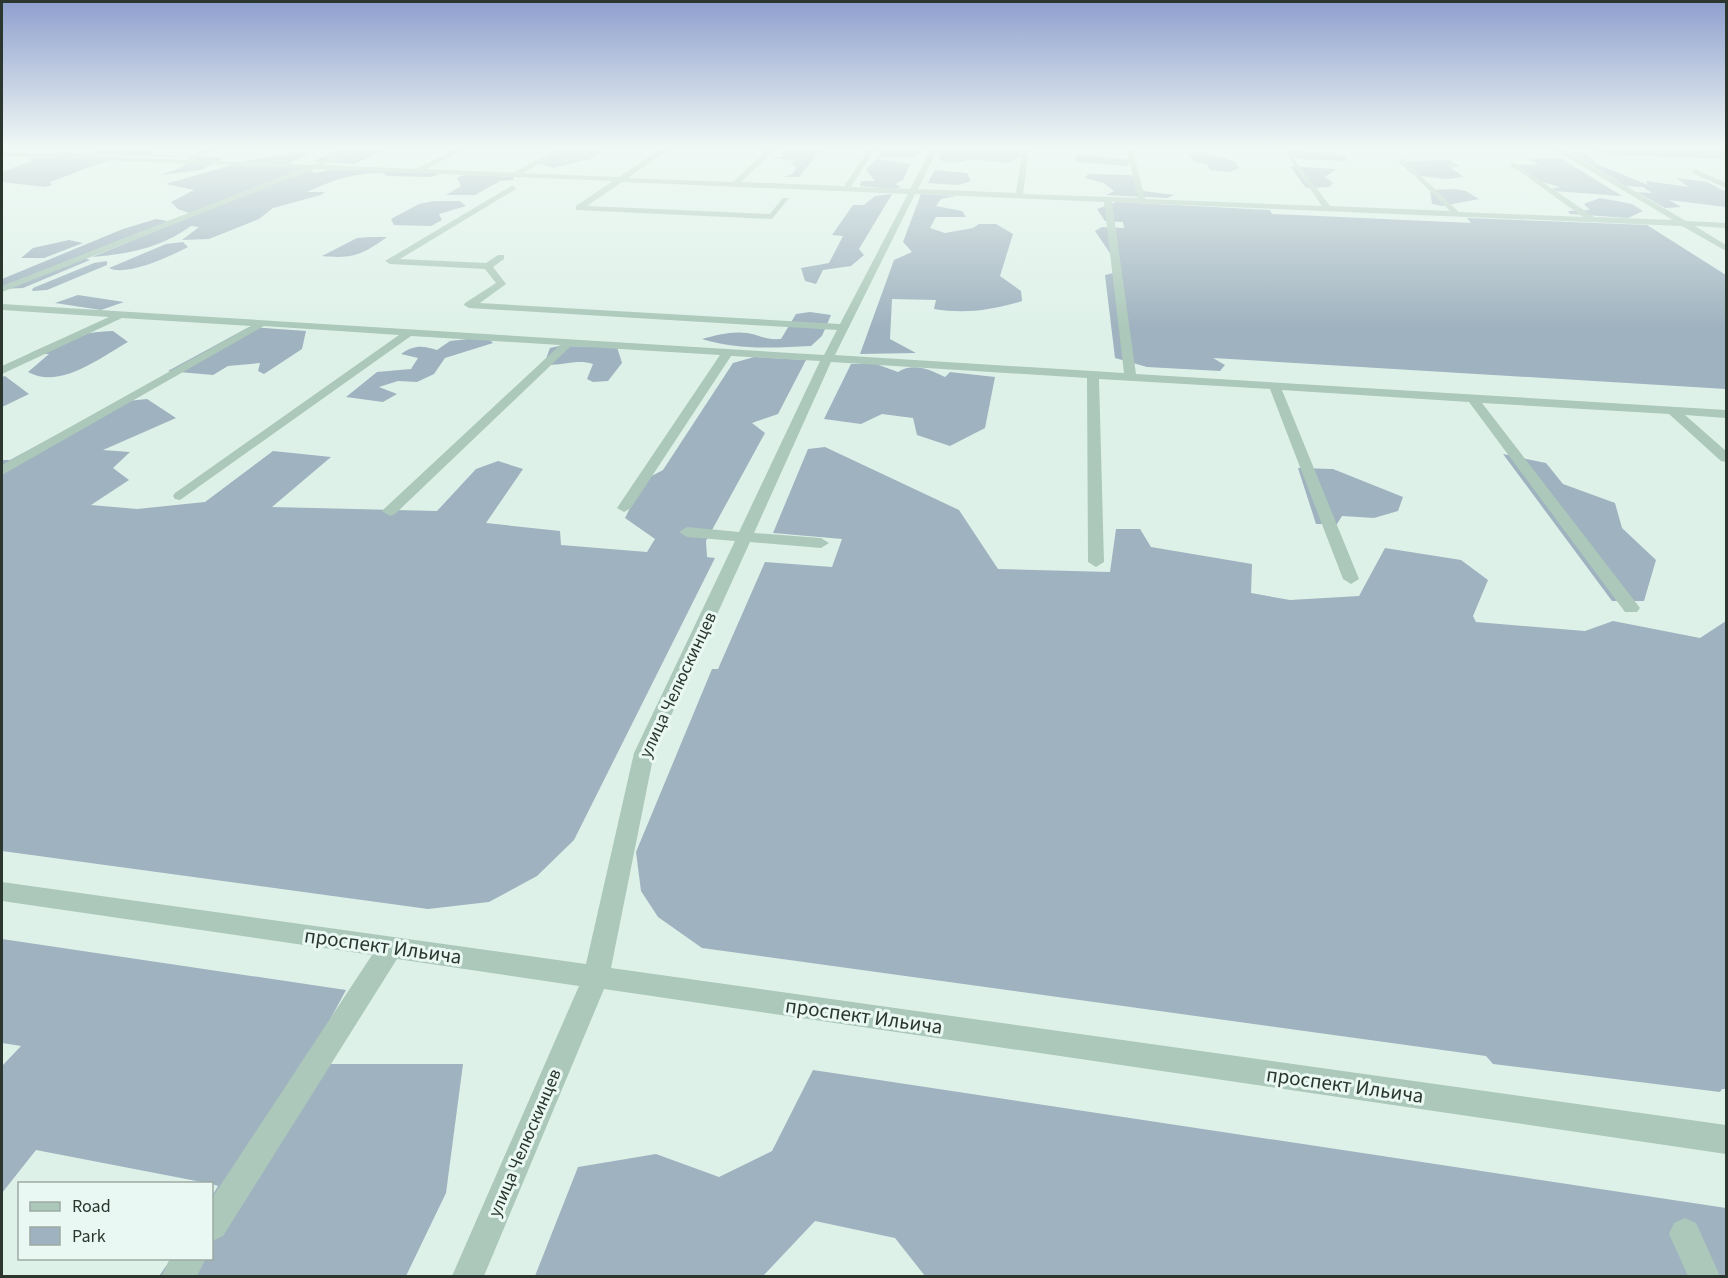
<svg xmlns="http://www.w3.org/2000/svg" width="1728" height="1278" font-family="'Source Sans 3',sans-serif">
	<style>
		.green { fill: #9fb2bf }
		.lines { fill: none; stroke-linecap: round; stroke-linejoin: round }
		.minor { fill: #abc8ba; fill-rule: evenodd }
		.labels { text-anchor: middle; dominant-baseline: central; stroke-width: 6; stroke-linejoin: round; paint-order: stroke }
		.street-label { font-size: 18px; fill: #2a362e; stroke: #eaf8f3 }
		.near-street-label { font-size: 21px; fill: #2a362e; stroke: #eaf8f3 }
	</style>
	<rect width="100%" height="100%" fill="#def1e9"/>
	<!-- green -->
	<path class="green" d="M99 148H144L155 154 181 157 88 155 99 152Z
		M345 148H390L354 164 313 161Z
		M560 148H593L601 153 593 158 554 168 534 163Z
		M784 148H816L821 150 799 177H783L792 174 797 167 792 165 793 161 772 158 782 157Z
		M883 148H920L916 157 878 158Z
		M943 148H1017L1022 156 1009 163 973 159 953 163 942 161 938 155Z
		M1585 148 1726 151V159L1612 155Z
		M1297 151 1345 155 1346 161 1298 159 1283 152Z
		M62 152 80 153 75 159 109 160 50 182 52 185 45 187 2 182V172L31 161 30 158Z
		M300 152 309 154 291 162 290 167 311 168 313 173 341 168 431 170 438 175 431 177 386 176 384 173C355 172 333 180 307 192H325L321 195 273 208 259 219 209 239 182 240 199 227 191 226C161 248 128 254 92 257L195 215 178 209 171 202 194 190 166 184 245 161Z
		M1569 152 1584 153 1597 164 1648 185 1646 181 1689 187 1676 178 1707 182 1726 192V207L1669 200 1681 207 1665 208 1637 192 1652 193 1643 187 1626 186Z
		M1187 153H1202L1235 161 1240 168 1230 172 1210 170 1208 165 1195 162Z
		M1076 154 1130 160 1127 166 1075 162Z
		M198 157H225L201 170 160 175 178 169Z
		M1542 158 1562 159 1622 196 1554 191 1552 189 1560 187 1536 180 1510 166C1520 163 1529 166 1539 164L1528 160Z
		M876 159 910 164 903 180 895 184 901 187 893 189 860 186 861 181H875L866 170Z
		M1450 160 1460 166 1451 168 1464 177 1447 179 1413 175 1398 161Z
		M1290 166 1337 169 1325 177 1333 183 1329 187 1306 188Z
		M935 170 967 173 971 181 958 185 928 183Z
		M1088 174 1130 175 1141 184 1135 190 1174 195 1167 198 1106 195 1114 191 1104 183 1085 178Z
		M464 175 514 177 513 180 500 181 475 195H446L461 186 457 178Z
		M1455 189 1466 191 1479 199 1442 206 1432 204 1430 190Z
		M892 194 859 249 864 255 851 266 823 270 816 284 805 281 801 268 829 263 843 236 832 235 853 205H864L875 196Z
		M921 194 956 196 941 199 936 206 962 211 966 217H936L930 228 945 233 973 228 979 224H996L1013 234 1000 276 1021 291 1022 301C992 310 965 314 934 309L936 300 892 299 890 339 916 353 860 354 894 260 912 252 903 242Z
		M1600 198 1632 204 1643 211 1628 218 1570 214 1568 211 1590 210 1584 204Z
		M434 201H460L466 206 439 214 442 220 431 226 394 225 391 219 419 204Z
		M1116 202 1270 210 1272 214 1297 215 1471 223 1467 218 1647 225 1726 275V389L1213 358 1225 365 1220 371 1147 367 1115 358 1105 275 1122 271 1095 231 1102 227 1124 228 1123 222 1105 221 1097 209Z
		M156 219 167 221 159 228 83 258 90 260 23 288 2 289V279L123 229Z
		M371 237H387C362 255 353 259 322 256L357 238Z
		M69 240 83 243 44 258H21L33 248Z
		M183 242 188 247C171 256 126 277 109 268L166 244Z
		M107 261V265L47 290 32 291 33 288 94 263Z
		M78 295 124 302 101 310 55 303Z
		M810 312 831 315 822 336 811 346C774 348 738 350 702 339 716 335 732 331 747 333 761 335 763 340 781 339L796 314Z
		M249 327 306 331 302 349 264 374 258 371 260 363 228 366 213 375 168 371Z
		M113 331 128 342C101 357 60 390 28 372L49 354H29C59 339 80 332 113 331Z
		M487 337 493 343 445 358 434 374 417 382 398 381 379 387 397 394 383 402 346 397 377 372 411 369 418 358 401 354C413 345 423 345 437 350L450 341Z
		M559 346 617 347 622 363 608 381 593 382 587 379 593 364C575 358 563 367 544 364L550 348Z
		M754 357 806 360 778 414 752 423 765 433 706 541 707 557 715 558 574 840 537 876 489 902 428 909 2 851V460H10L118 402 147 399 176 418 103 450 130 452 113 468 129 480 91 505 137 509 205 502 273 451 331 457 272 507 437 511 476 469 498 461 523 469 486 523 560 531 561 545 647 552 655 539 625 518 644 480 663 470 733 363Z
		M851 364H876L898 372C914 362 930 370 945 377L950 372 995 377 985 428 950 446 917 435 913 418 882 414 861 424 824 419Z
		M5 376 29 394 2 407V377Z
		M825 447 959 510 998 569 1110 572 1116 529H1140L1151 547 1252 564 1251 593 1290 600 1359 596 1385 548 1461 560 1488 580 1473 616 1476 622 1585 631 1613 621 1700 638 1726 621V1089H1722L1720 1092 1493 1064 1486 1056 702 948 658 917 641 891 636 852 712 669H718L765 562 832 567 842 539 773 533 808 449Z
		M1503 454 1546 463 1563 484 1615 503 1622 528 1656 560 1644 601H1612Z
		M1298 468 1333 469 1403 497 1398 511 1374 518 1342 516 1337 524H1316Z
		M2 939 346 990 306 1064H463L446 1193 406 1276H159L171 1259 212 1258V1196L218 1186 212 1184 36 1150 2 1193V1066L21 1046 2 1043Z
		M813 1070 1726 1208V1276H925L895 1238 815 1221 763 1276H535L578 1167 656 1154 719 1177 772 1151Z"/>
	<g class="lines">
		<!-- minor -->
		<path class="minor" d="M212 148H222L190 160 312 165 354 148H364L324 165 416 169 458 148H467L426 169 513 173 559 148H567L523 173 619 177 662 148H670L628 178 733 182 769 148H776L741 182 844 186 870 148H876L851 187 910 189 932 148H938L918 189 1016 193 1023 148H1029L1023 194 1138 198 1127 151 1130 149 1133 151 1145 199 1322 206 1288 157 1291 155 1330 206 1450 211 1400 161 1402 158 1459 212 1583 217 1511 165 1513 162 1594 217 1673 220 1552 148H1560L1686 221 1726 223V228L1695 226 1726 245V251L1682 226 1112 202 1136 374 1726 410V418L1685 415 1726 451V462L1721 461 1669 414 1482 403 1637 604 1640 608 1637 612H1625L1469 402 1282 390 1359 579 1351 584 1343 579 1270 389 1099 379 1104 562 1096 567 1088 562 1087 378 831 362 754 533 821 538 829 543 821 548 750 542 654 753 611 968 1726 1125V1154L604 989 484 1276H452L579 986 397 959 223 1236 212 1241V1198L372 955 2 901V882L586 964 634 753 735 541 687 537 679 532 687 527 739 532 820 361 731 356 631 508 624 512 617 508 720 355 571 346 395 514 390 516 382 511 385 508 560 345 411 336 180 500 175 499 173 496 175 493 399 335 264 326 2 475V465L251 326 122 318 2 374V366L109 317 2 310V304L824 355 837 330 469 308 464 305 465 303 496 283 485 269 390 264 385 261 513 185 516 189 400 259 486 263 498 255H504V259L493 267 506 284 480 303 840 324 908 194 622 182 587 206 770 214 783 198H789L772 219 576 210V206L613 181 314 169 2 292V286L303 168 2 156V152L187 160V157ZM915 194 1104 202 1124 373 835 355Z
			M1687 148H1726V151L1690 150Z
			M1695 169 1726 183V188L1692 173Z
			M1685 1218 1696 1223 1720 1276H1688L1669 1234 1674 1223Z
			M170 1258H206L197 1276H162Z"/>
	</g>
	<!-- sky -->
	<linearGradient id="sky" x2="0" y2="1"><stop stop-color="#8f9fce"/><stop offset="0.45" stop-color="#f0f9f5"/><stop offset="1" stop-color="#f0f9f5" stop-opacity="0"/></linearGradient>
	<rect width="1728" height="327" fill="url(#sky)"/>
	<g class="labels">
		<!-- street labels -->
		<g class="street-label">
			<text transform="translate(678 685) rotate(-65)">улица Челюскинцев</text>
			<text transform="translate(525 1143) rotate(-67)">улица Челюскинцев</text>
		</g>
		<!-- near-street labels -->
		<g class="near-street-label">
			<text transform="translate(383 946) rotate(8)">проспект Ильича</text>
			<text transform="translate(864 1016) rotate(8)">проспект Ильича</text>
			<text transform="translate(1345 1085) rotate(8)">проспект Ильича</text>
		</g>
	</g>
	<!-- border -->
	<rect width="1728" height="1278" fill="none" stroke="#2a362e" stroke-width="6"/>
	<!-- legend -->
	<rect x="18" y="1182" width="195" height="78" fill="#eaf8f3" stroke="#9daaa4" stroke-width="1.5"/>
	<rect x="30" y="1202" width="30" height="9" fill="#abc8ba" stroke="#9daaa4" stroke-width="1.5"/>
	<text x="72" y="1212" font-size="18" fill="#2a362e">Road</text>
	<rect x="30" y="1227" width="30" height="18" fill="#9fb2bf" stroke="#9daaa4" stroke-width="1.5"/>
	<text x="72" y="1242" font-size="18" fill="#2a362e">Park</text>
</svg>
